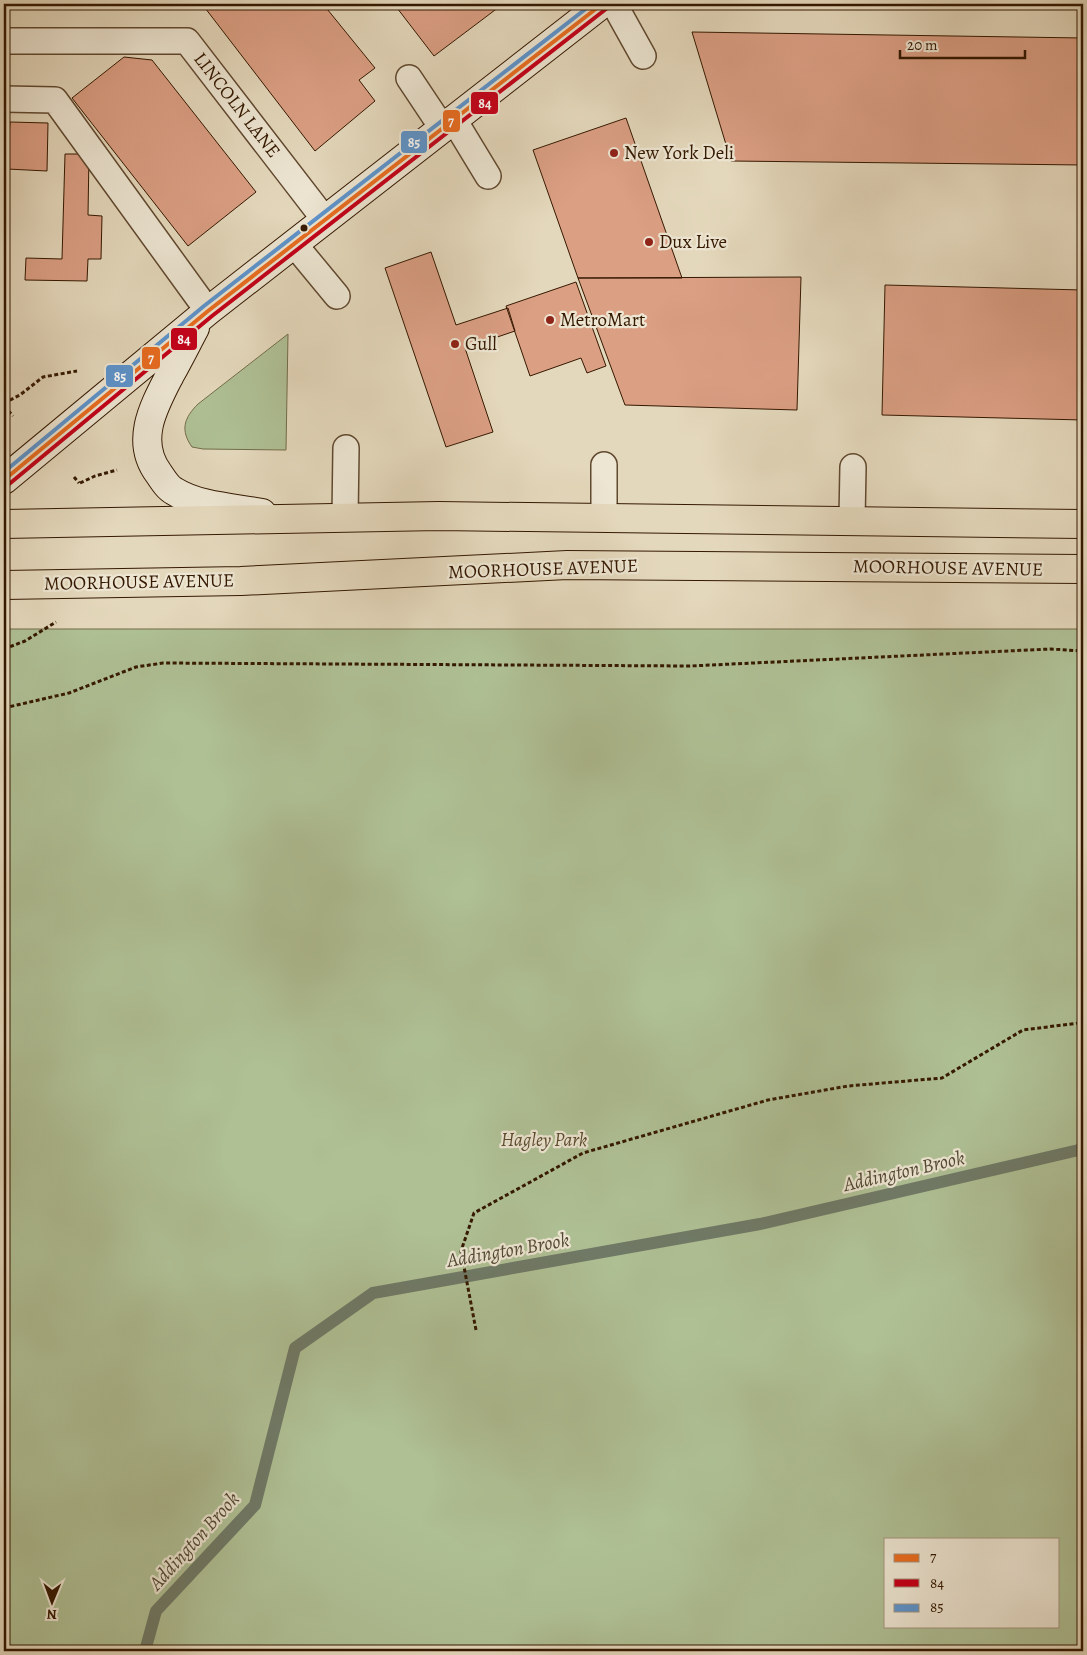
<svg xmlns="http://www.w3.org/2000/svg" width="1087" height="1655" font-family="Alegreya,serif">
	<style>
		.green { fill: #afc095; stroke: #726c4a; fill-rule: evenodd }
		.lines { fill: none; stroke-linecap: round; stroke-linejoin: round }
		.stream { stroke: #6f7a67; stroke-width: 12 }
		.building { fill: #db9f84; stroke: #341800 }
		.service-casing { stroke: #60482f; stroke-width: 28 }
		.secondary-casing { stroke: #341800; stroke-width: 30 }
		.primary-casing { stroke: #341800; stroke-width: 30 }
		.path { stroke: #341800; stroke-width: 3; stroke-dasharray: 4 2.5; stroke-linecap: butt }
		.service { stroke: #ede6d3; stroke-width: 25 }
		.secondary { stroke: #ede6d3; stroke-width: 28 }
		.primary { stroke: #e4d8bc; stroke-width: 28 }
		.bus-1-casing { stroke: #ede6d3; stroke-width: 8 }
		.bus-2-casing { stroke: #ede6d3; stroke-width: 8 }
		.bus-3-casing { stroke: #ede6d3; stroke-width: 8 }
		.bus-1 { stroke: #e96c1f; stroke-width: 4 }
		.bus-2 { stroke: #c40019; stroke-width: 4 }
		.bus-3 { stroke: #5c94ce; stroke-width: 4 }
		.poi-dot { fill: #8f2418; stroke: #ede6d3; stroke-width: 2 }
		.bus-dot { fill: #341800; stroke: #ede6d3; stroke-width: 2 }
		.labels { text-anchor: middle; dominant-baseline: central; stroke-width: 4.5; stroke-linejoin: round; paint-order: stroke }
		.street-label { font-size: 19px; fill: #341800; stroke: #ede6d3 }
		.poi-label { font-size: 19px; fill: #341800; stroke: #ede6d3; text-anchor: start }
		.park-label { font-size: 19px; font-style: italic; fill: #594a2d; stroke: #ede6d3 }
		.water-label { font-size: 20px; font-style: italic; fill: #524933; stroke: #ede6d3 }
		.line-badge { stroke: #ede6d3; stroke-width: 2 }
		.badge-label { font-size: 14px; text-anchor: middle; font-weight: bold; fill: #fff }
	</style>
	<rect width="100%" height="100%" fill="#e4d8bc"/>
	<filter id="stains"><feTurbulence type="fractalNoise" baseFrequency=".004" numOctaves="4"/><feColorMatrix values="0 0 0 0 .2 0 0 0 0 .09 0 0 0 0 .02 0 0 0 .5 -.17"/></filter>
	<radialGradient id="worn" r=".72"><stop offset=".6" stop-color="#630" stop-opacity="0"/><stop offset="1" stop-color="#630" stop-opacity=".3"/></radialGradient>
	<!-- green -->
	<path class="green" d="M288 334 286 450 203 449 192 447C180 430 184 418 198 404Z
		M4 629H1083V1651H4ZM886 1539H1058V1626H886Z"/>
	<g class="lines">
		<!-- stream -->
		<path class="stream" d="M145 1651 156 1611 255 1505 295 1348 373 1293 760 1224 1083 1149"/>
	</g>
	<!-- building -->
	<path class="building" d="M202 4H323L375 68 359 80 375 101 315 151Z
		M394 4H503L434 56Z
		M692 32 1083 38V165L731 161Z
		M124 57 152 60 256 192 188 246 72 98Z
		M626 118 682 278H578L533 150Z
		M10 122 48 123 47 171 7 169Z
		M65 154H89L88 215 102 216 101 259H88L87 281 25 280 26 258 62 259Z
		M431 252 456 325 508 308 515 331 465 348 493 432 446 447 385 268Z
		M801 277 797 410 625 405 578 278Z
		M576 282 606 366 587 373 581 358 530 376 506 306Z
		M885 285 1083 290V420L882 415Z"/>
	<g class="lines">
		<!-- service casing -->
		<g class="service-casing">
			<path id="service" d="M614 4 643 56
				M4 41H187L325 220
				M409 78 443 129
				M4 99 55 100 208 311
				M454 120 488 176
				M294 244 337 296
				M604 465V518
				M345 518 346 448
				M852 520 853 467"/>
		</g>
		<!-- secondary casing -->
		<g class="secondary-casing">
			<path id="secondary" d="M195 328C187 343 179 359 170 375 154 406 134 441 159 474 163 480 168 488 174 491 197 506 235 508 262 513
				M4 480 208 311 602 4"/>
		</g>
		<!-- primary casing -->
		<g class="primary-casing">
			<path id="primary" d="M4 524 439 516 1083 524
				M4 585 241 581 567 565 1083 569"/>
		</g>
		<!-- path -->
		<path class="path" d="M4 403 20 395 43 377 77 371
			M4 406 13 416
			M74 477 79 483
			M80 483 95 476 117 470
			M4 649 25 641 56 622
			M4 708 69 693 136 667 163 663 690 666 1050 649 1083 651
			M476 1330 461 1251 474 1213 583 1153 768 1100 848 1086 942 1078 1023 1030 1079 1023 1083 1024"/>
		<!-- service -->
		<use href="#service" class="service"/>
		<!-- secondary -->
		<use href="#secondary" class="secondary"/>
		<!-- primary -->
		<use href="#primary" class="primary"/>
		<!-- bus-1 casing -->
		<g class="bus-1-casing">
			<path id="bus-1" d="M4 480 208 311 602 4"/>
		</g>
		<!-- bus-2 casing -->
		<g class="bus-2-casing">
			<path id="bus-2" d="M8 485 212 316 606 9"/>
		</g>
		<!-- bus-3 casing -->
		<g class="bus-3-casing">
			<path id="bus-3" d="M4 472 204 306 592 4"/>
		</g>
		<!-- bus-1 -->
		<use href="#bus-1" class="bus-1"/>
		<!-- bus-2 -->
		<use href="#bus-2" class="bus-2"/>
		<!-- bus-3 -->
		<use href="#bus-3" class="bus-3"/>
	</g>
	<!-- markers -->
	<g class="poi-dot">
		<circle cx="614" cy="153" r="5"/>
		<circle cx="649" cy="242" r="5"/>
		<circle cx="550" cy="320" r="5"/>
		<circle cx="455" cy="344" r="5"/>
	</g>
	<circle class="bus-dot" cx="304" cy="228" r="4.5"/>
	<g class="labels">
		<!-- street labels -->
		<g class="street-label">
			<text transform="translate(237 105) rotate(52)">LINCOLN LANE</text>
			<text transform="translate(948 568) rotate(1)">MOORHOUSE AVENUE</text>
			<text transform="translate(543 569) rotate(-2)">MOORHOUSE AVENUE</text>
			<text transform="translate(139 582) rotate(-1)">MOORHOUSE AVENUE</text>
		</g>
		<!-- poi labels -->
		<g class="poi-label">
			<text x="624" y="153">New York Deli</text>
			<text x="659" y="242">Dux Live</text>
			<text x="560" y="320">MetroMart</text>
			<text x="465" y="344">Gull</text>
		</g>
		<!-- park labels -->
		<g class="park-label">
			<text x="544" y="1140">Hagley Park</text>
		</g>
		<!-- water labels -->
		<g class="water-label">
			<text transform="translate(904 1171) rotate(-13)">Addington Brook</text>
			<text transform="translate(508 1250) rotate(-10)">Addington Brook</text>
			<text transform="translate(194 1541) rotate(-48)">Addington Brook</text>
		</g>
	</g>
	<g class="line-badge">
		<rect x="470" y="91" width="29" height="24" rx="5" fill="#c40019"/>
		<rect x="442" y="109" width="19" height="24" rx="5" fill="#e96c1f"/>
		<rect x="400" y="130" width="28" height="24" rx="5" fill="#5c94ce"/>
		<rect x="170" y="327" width="28" height="24" rx="5" fill="#c40019"/>
		<rect x="141" y="346" width="20" height="24" rx="5" fill="#e96c1f"/>
		<rect x="105" y="364" width="29" height="24" rx="5" fill="#5c94ce"/>
	</g>
	<g class="badge-label">
		<text x="485" y="108">84</text>
		<text x="451" y="126">7</text>
		<text x="414" y="147">85</text>
		<text x="184" y="344">84</text>
		<text x="151" y="363">7</text>
		<text x="120" y="381">85</text>
	</g>
	<!-- margin -->
	<rect width="1087" height="1655" fill="none" stroke="#e4d8bc" stroke-width="20"/>
	<rect x="5" y="5" width="1077" height="1645" fill="none" stroke="#341800" stroke-width="2.5"/>
	<rect x="10" y="10" width="1067" height="1635" fill="none" stroke="#341800"/>
	<!-- legend -->
	<rect x="884" y="1538" width="175" height="90" fill="#ede6d3" stroke="#a3947f"/>
	<rect x="894" y="1554" width="25" height="8" fill="#e96c1f" stroke="#a3947f"/>
	<text x="930" y="1562" font-size="15" fill="#341800">7</text>
	<rect x="894" y="1579" width="25" height="8" fill="#c40019" stroke="#a3947f"/>
	<text x="930" y="1588" font-size="15" fill="#341800">84</text>
	<rect x="894" y="1604" width="25" height="8" fill="#5c94ce" stroke="#a3947f"/>
	<text x="930" y="1612" font-size="15" fill="#341800">85</text>
	<!-- north arrow -->
	<g transform="translate(52 1602) rotate(181)" stroke="#ede6d3" stroke-width="4" paint-order="stroke">
	<path d="M0-4L9 19L0 12L-9 19Z" fill="#341800"/>
	<text y="-8" font-size="14" font-weight="bold" text-anchor="middle" fill="#341800">N</text>
	</g>
	<!-- scale -->
	<path d="M900 50v8h125v-8" fill="none" stroke="#341800" stroke-width="2.5"/>
	<text x="907" y="50" font-size="15" fill="#341800" stroke="#ede6d3" stroke-width="4" paint-order="stroke">20 m</text>
	<rect width="100%" height="100%" filter="url(#stains)"/>
	<rect width="100%" height="100%" fill="url(#worn)"/>
</svg>
